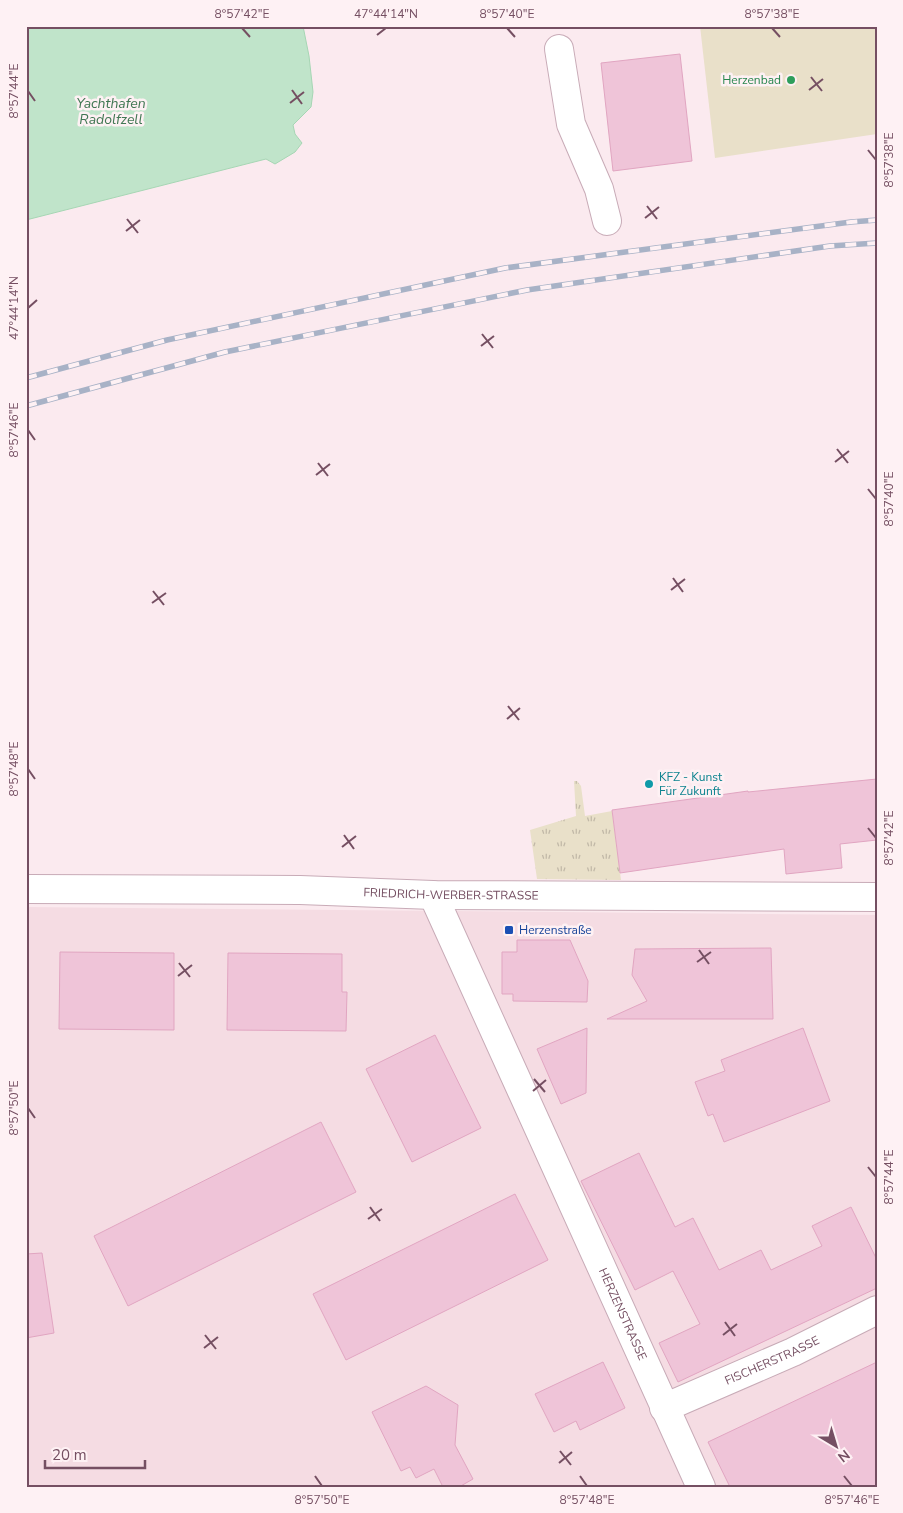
<svg xmlns="http://www.w3.org/2000/svg" width="903" height="1513" font-family="'Nunito Sans',sans-serif">
	<style>
		.residential { fill: #f5dce3 }
		.grass { fill: url(#grass-tufts) }
		.pitch { fill: #e9e0c9 }
		.water { fill: #c0e4ca; stroke: #a6d6b4 }
		.building { fill: #efc4d8; stroke: #e1a5c1 }
		.lines { fill: none; stroke-linecap: round; stroke-linejoin: round }
		.minor-casing { stroke: #c8abb7; stroke-width: 30 }
		.minor { stroke: #fff; stroke-width: 28 }
		.rail-casing { stroke: #a8b2c6; stroke-width: 5.5 }
		.rail { stroke: #fef1f4; stroke-width: 4; stroke-dasharray: 11; stroke-linecap: butt }
		.ticks { fill: none; stroke: #754f62; stroke-width: 2 }
		.leisure-dot { fill: #2e9e5b; stroke: #fef1f4; stroke-width: 2 }
		.culture-dot { fill: #0f9aa8; stroke: #fef1f4; stroke-width: 2 }
		.transit-dot { fill: #1a4fb4; stroke: #fef1f4; stroke-width: 2 }
		.labels { text-anchor: middle; dominant-baseline: central; stroke-width: 5; stroke-linejoin: round; paint-order: stroke }
		.leisure-label { font-size: 12px; fill: #27864d; stroke: #fef1f4; text-anchor: end }
		.culture-label { font-size: 12px; fill: #0d838f; stroke: #fef1f4; text-anchor: start }
		.street-label { font-size: 12px; fill: #754f62; stroke: #fef1f4 }
		.transit-label { font-size: 12px; fill: #164399; stroke: #fef1f4; text-anchor: start }
		.water-label { font-size: 14px; font-style: italic; fill: #427854; stroke: #fef1f4 }
		.neatline { fill: none; stroke: #754f62; stroke-width: 2 }
		.ticks-label { font-size: 12px; text-anchor: middle; fill: #754f62 }
	</style>
	<defs>
		<pattern id="grass-tufts" width="24" height="20" patternUnits="userSpaceOnUse" patternTransform="scale(1.25)"><rect width="24" height="20" fill="#e9e0c9"/><path d="M3 7l-1-3M5 7V3M7 7l1-3M15 17l-1-3M17 17v-4M19 17l1-3" fill="none" stroke="#c1b8a7"/></pattern>
	</defs>
	<rect width="100%" height="100%" fill="#fbeaef"/>
	<!-- residential -->
	<path class="residential" d="M26 907 877 915V1487H26Z"/>
	<!-- grass -->
	<path class="grass" d="M574 781H577L581 786 585 816 612 811 621 880 537 879 530 830 576 816Z"/>
	<!-- pitch -->
	<path class="pitch" d="M700 26H877V134L715 158Z"/>
	<!-- water -->
	<path class="water" d="M26 26H303L309 56 313 92 311 107 293 125 295 134 302 143 295 152 275 164 266 159 26 220Z"/>
	<!-- building -->
	<path class="building" d="M680 54 692 161 613 171 601 63Z
		M877 779V840L840 844 842 868 786 874 784 849 620 873 612 810 748 791V792Z
		M517 940H570L588 981 587 1002 513 1001V994H502V952H517Z
		M771 948 773 1019H607L647 1001 632 975 635 949Z
		M60 952 174 953V1030L59 1029Z
		M228 953 342 954V992H347L346 1031 227 1030Z
		M587 1028 586 1093 561 1104 537 1049Z
		M803 1028 830 1101 724 1142 713 1114 708 1116 695 1082 725 1071 721 1060Z
		M435 1035 481 1128 412 1162 366 1069Z
		M321 1122 356 1192 128 1306 94 1236Z
		M639 1153 675 1227 693 1218 719 1270 761 1250 771 1270 822 1246 812 1226 851 1207 877 1260V1288L678 1382 659 1343 700 1324 673 1271 635 1290 581 1181Z
		M515 1194 548 1260 346 1360 313 1294Z
		M42 1253 54 1333 26 1338V1254Z
		M603 1362 625 1408 580 1430 576 1421 554 1432 535 1394Z
		M877 1362V1487H730L708 1442Z
		M426 1386 458 1405 455 1445 473 1479 459 1487H443L434 1469 416 1478 410 1467 401 1471 372 1412Z"/>
	<g class="lines">
		<!-- minor casing -->
		<g class="minor-casing">
			<g id="minor">
				<path d="M559 49 571 124 599 189 607 221"/>
				<path id="s1" d="M26 889 300 890 433 895 877 897"/>
				<path id="s2" d="M433 895 701 1487"/>
				<path id="s3" d="M664 1408 793 1352 877 1310"/>
			</g>
		</g>
		<!-- minor -->
		<use href="#minor" class="minor"/>
		<!-- rail casing -->
		<g class="rail-casing">
			<path id="rail" d="M26 378 167 340 505 268 851 222 877 220
				M26 406 225 352 527 290 830 246 877 243"/>
		</g>
		<!-- rail -->
		<use href="#rail" class="rail"/>
	</g>
	<!-- ticks -->
	<path class="ticks" d="M242 28 250 37M507 28 515 37M772 28 780 37M377 35 386 28M811 77 822 91M292 90 302 104M809 90 823 79M28 91 35 101M290 103 304 92M868 150 876 160M647 206 657 219M645 218 659 207M127 219 138 233M126 231 140 220M28 308 37 300M482 334 493 348M481 346 494 336M28 430 35 440M837 449 848 463M835 462 849 451M318 463 328 476M316 475 330 464M868 489 876 499M673 578 683 592M671 590 685 579M153 591 164 605M152 603 166 593M508 706 519 720M507 719 520 708M28 769 35 779M868 828 876 838M344 835 354 849M342 847 356 836M699 950 709 964M697 962 711 952M179 963 190 977M178 976 192 965M534 1079 545 1092M533 1091 546 1080M28 1108 35 1118M868 1167 876 1177M370 1207 380 1221M368 1219 382 1209M725 1322 735 1336M205 1335 216 1349M723 1335 737 1324M204 1348 218 1337M560 1451 571 1465M559 1463 572 1452M315 1476 322 1486M580 1476 587 1486M844 1476 852 1486"/>
	<!-- markers -->
	<circle class="leisure-dot" cx="791" cy="80" r="5"/>
	<circle class="culture-dot" cx="649" cy="784" r="5"/>
	<rect class="transit-dot" x="504" y="925" width="10" height="10" rx="2.5"/>
	<g class="labels">
		<!-- leisure labels -->
		<g class="leisure-label">
			<text x="781" y="80">Herzenbad</text>
		</g>
		<!-- culture labels -->
		<g class="culture-label">
			<text x="659" y="777">KFZ - Kunst<tspan x="659" dy="14">Für Zukunft</tspan></text>
		</g>
		<!-- street labels -->
		<g class="street-label">
			<text stroke="none"><textPath href="#s1" startOffset="425">FRIEDRICH-WERBER-STRASSE</textPath></text>
			<text stroke="none"><textPath href="#s2" startOffset="460">HERZENSTRASSE</textPath></text>
			<text stroke="none"><textPath href="#s3" startOffset="118">FISCHERSTRASSE</textPath></text>
		</g>
		<!-- transit labels -->
		<g class="transit-label">
			<text x="519" y="930">Herzenstraße</text>
		</g>
		<!-- water labels -->
		<g class="water-label">
			<text x="111" y="103">Yachthafen<tspan x="111" dy="16">Radolfzell</tspan></text>
		</g>
	</g>
	<!-- border -->
	<rect width="903" height="1513" fill="none" stroke="#fef1f4" stroke-width="55"/>
	<!-- north arrow -->
	<g transform="translate(836 1446) rotate(142)" stroke="#fef1f4" stroke-width="4" paint-order="stroke">
	<path d="M0-4L9 19L0 12L-9 19Z" fill="#754f62"/>
	<text y="-8" font-size="14" font-weight="bold" text-anchor="middle" fill="#754f62">N</text>
	</g>
	<!-- scale -->
	<path d="M45 1460v8h100v-8" fill="none" stroke="#754f62" stroke-width="2.5"/>
	<text x="52" y="1460" font-size="15" fill="#754f62" stroke="#fef1f4" stroke-width="4" paint-order="stroke">20 m</text>
	<rect x="28" y="28" width="848" height="1458" class="neatline"/>
	<g class="ticks-label">
		<text x="242" y="18">8°57'42"E</text>
		<text x="386" y="18">47°44'14"N</text>
		<text x="507" y="18">8°57'40"E</text>
		<text x="772" y="18">8°57'38"E</text>
		<text transform="translate(14 91) rotate(-90)" y="4">8°57'44"E</text>
		<text transform="translate(889 160) rotate(-90)" y="4">8°57'38"E</text>
		<text transform="translate(14 308) rotate(-90)" y="4">47°44'14"N</text>
		<text transform="translate(14 430) rotate(-90)" y="4">8°57'46"E</text>
		<text transform="translate(889 499) rotate(-90)" y="4">8°57'40"E</text>
		<text transform="translate(14 769) rotate(-90)" y="4">8°57'48"E</text>
		<text transform="translate(889 838) rotate(-90)" y="4">8°57'42"E</text>
		<text transform="translate(14 1108) rotate(-90)" y="4">8°57'50"E</text>
		<text transform="translate(889 1177) rotate(-90)" y="4">8°57'44"E</text>
		<text x="322" y="1504">8°57'50"E</text>
		<text x="587" y="1504">8°57'48"E</text>
		<text x="852" y="1504">8°57'46"E</text>
	</g>
</svg>
